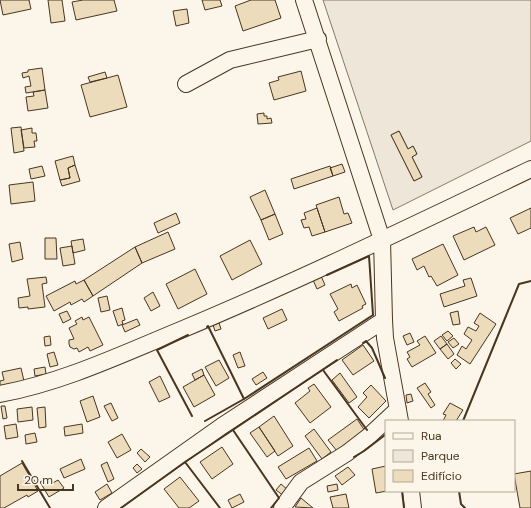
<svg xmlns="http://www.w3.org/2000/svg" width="531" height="508" font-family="'DM Sans',sans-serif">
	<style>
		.green { fill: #ede6d9; stroke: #887966; fill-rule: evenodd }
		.building { fill: #ecdcbc; stroke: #4a3520 }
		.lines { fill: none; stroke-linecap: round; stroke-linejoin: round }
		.minor-casing { stroke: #4a3520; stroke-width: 18 }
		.minor { stroke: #fbf6e9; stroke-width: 16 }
		.wall { stroke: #4a3520; stroke-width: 2 }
	</style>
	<rect width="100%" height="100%" fill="#fbf6e9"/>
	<!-- green -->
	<path class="green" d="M323 0H531V141L393 210ZM399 131 408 149 413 146 417 154 412 157 422 177 414 181 391 135Z"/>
	<!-- building -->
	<path class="building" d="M0 0H29L31 9 3 15Z
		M48 0H62L65 21 51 23Z
		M83 0H114L117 11 76 20 72 2Z
		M202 0H220L222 6 205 10Z
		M251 0H275L281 18 243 31 235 6Z
		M187 9 189 23 176 26 173 11Z
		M42 68 45 90 26 93 25 87 31 86 29 76 23 78 22 73 28 72V70Z
		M301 71 306 91 274 100 269 83 279 80 278 77Z
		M105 72 107 78 90 82 88 77Z
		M118 75 127 107 90 117 81 85Z
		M45 90 48 108 28 111 26 97 34 96 33 92Z
		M264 113V116H267V119L271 118 272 123 258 124 257 114Z
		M21 127 24 151 14 153 11 128Z
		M32 128V133H36L37 141H34L35 147 24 148 21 130Z
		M399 131 408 149 413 146 417 154 412 157 422 177 414 181 391 135Z
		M73 156 75 165 68 168 70 178 60 180 55 161Z
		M342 164 345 172 333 176 330 168Z
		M75 165 80 181 62 186 60 180 70 178 68 168Z
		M42 166 45 176 31 179 29 169Z
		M330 166 333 176 294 189 291 179Z
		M33 182 35 201 11 204 9 185Z
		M265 190 275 214 261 220 250 197Z
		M339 197 344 214 348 213 352 223 325 232 316 205Z
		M317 208 325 232 312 236 309 227 304 228 301 220 306 219 304 213Z
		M531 208V228L518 234 510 218Z
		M176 213 180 223 158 233 154 223Z
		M275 214 283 234 269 240 261 220Z
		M474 227 476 232 486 227 495 245 464 260 453 236Z
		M168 232 175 249 142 263 135 247Z
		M45 238H56L57 259H45Z
		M83 239 85 250 73 253 71 241Z
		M250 240 262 264 232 280 220 256Z
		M20 242 23 259 12 262 9 244Z
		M443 244 458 275 437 286 431 276 429 277 424 266 417 270 412 259Z
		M72 246 75 264 63 266 60 248Z
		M135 247 142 263 93 296 84 280Z
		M195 269 207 294 178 309 166 284Z
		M321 276 325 285 317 289 313 280Z
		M46 277 47 283 42 284 45 307 28 309V307L19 308 18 298 30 296 27 279Z
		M471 278 477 296 444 307 440 294 465 286 463 280Z
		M84 280 93 296 84 302 82 299 71 305 70 302 54 311 46 296 75 281 76 284Z
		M351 284 352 288 357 285 366 304 362 306 363 308 339 321 334 312 338 309 330 294Z
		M153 292 160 306 151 311 144 298Z
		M107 296 110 310 101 312 98 298Z
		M122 308 125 320 122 321 123 324 118 326 113 311Z
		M282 309 287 320 268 329 263 318Z
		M67 311 71 319 63 323 59 314Z
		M458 311 460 324 453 325 450 313Z
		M480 313 496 324 470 364 457 355 462 346 466 349 472 340 464 334 468 327 476 331 479 326 474 323Z
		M82 317 83 320 89 317 103 345 90 351 88 347 79 352 77 348 74 349 70 347 69 344V340L74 339 69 328 77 324 75 321Z
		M137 319 140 325 125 332 122 325Z
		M219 323 221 329 215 331 213 325Z
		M448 331 453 336 447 341 442 335Z
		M410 333 414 342 407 345 403 336Z
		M50 336 51 345 45 346 44 337Z
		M425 336 436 353 412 367 407 359 410 357 407 352 420 345 417 341Z
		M441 336 447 344 440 349 434 341Z
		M454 338 459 344 453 348 448 342Z
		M447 344 454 354 448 359 440 349Z
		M363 345 374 361 353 375 342 360Z
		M54 352 58 365 50 367 47 354Z
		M240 352 245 366 238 368 233 355Z
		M455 359 461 364 456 369 451 363Z
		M219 360 229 378 216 386 205 367Z
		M45 367 46 374 35 376 34 369Z
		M21 368 24 381 0 387V381L4 380 2 372Z
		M202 369 204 375 195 380 192 374Z
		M263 372 267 378 256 385 252 379Z
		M340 373 357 397 349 403 332 380Z
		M204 375 215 395 194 407 183 387Z
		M160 376 170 397 159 402 149 382Z
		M425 383 431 392 428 394 435 405 431 408 417 388Z
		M314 384 331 407 310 423 295 403 310 391 308 388Z
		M371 385 386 401 369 418 358 407 367 397 363 393Z
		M411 394 413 401 407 403 406 395Z
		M93 396 100 417 87 422 80 401Z
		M111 403 118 418 112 421 104 406Z
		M450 403 463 410 456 421H443L446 415 443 414Z
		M1 406H5L7 418 3 419Z
		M32 407 33 420 18 422 17 409Z
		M45 407 46 427 39 428 37 408Z
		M274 416 293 446 278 456 259 427Z
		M357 419 365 431 337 451 328 440Z
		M16 424 18 437 6 439 4 426Z
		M82 424 83 433 65 436 64 427Z
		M259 427 275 451 267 457 250 433Z
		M314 429 331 452 322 459 305 436Z
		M35 433 37 442 26 444 25 435Z
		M122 434 131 450 117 458 108 442Z
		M222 447 233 464 212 479 200 462Z
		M309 448 317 461 286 479 278 467Z
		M141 449 150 457 145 462 137 453Z
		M81 459 85 469 64 478 60 469Z
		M107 462 114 479 108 482 101 465Z
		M22 463 38 491 28 497 27 495 4 508H0V476Z
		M137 464 142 469 137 473 133 468Z
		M386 466V491H387L376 493 372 469Z
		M348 467 355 475 342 485 335 476Z
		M531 471V508H520L514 474Z
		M180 477 199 501 189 508H179L164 489Z
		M47 478 51 484 58 480 64 488 49 497 40 482Z
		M107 484 112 493 100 500 95 492Z
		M281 484 288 490 284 496 276 490Z
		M337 484 338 490 328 492 327 486Z
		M240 494 244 502 232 508 228 500Z
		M346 494 349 508H333L330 497Z
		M301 498 313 508 295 507Z"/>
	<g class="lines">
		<!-- minor casing -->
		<g class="minor-casing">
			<path id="minor" d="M304 0 382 240 384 320 385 338 400 421
				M186 84 230 60 318 39
				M0 394C63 382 118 356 176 332 296 282 414 225 531 169
				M411 491 413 508
				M106 508 222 426 384 320
				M282 508 301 482 347 453 369 436 398 409"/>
		</g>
		<!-- minor -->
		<use href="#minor" class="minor"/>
		<!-- wall -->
		<path class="wall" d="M207 327 208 326 244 399
			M188 335 157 350 192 416
			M363 343 366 341 372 348 385 378
			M323 370 367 430
			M205 421 244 399 373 315 369 256 327 275
			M463 421 519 284 531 281
			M233 430 279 498 271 508
			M354 457 364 451 385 435 386 436
			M22 461 50 508
			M185 462 337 360
			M402 491 404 508
			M459 491 461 504 465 508
			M121 508 185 462 220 508"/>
	</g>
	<!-- legend -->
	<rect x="385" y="420" width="130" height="72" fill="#fbf6e9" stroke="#b4a999"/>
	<rect x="393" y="433" width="20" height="6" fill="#fbf6e9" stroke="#b4a999"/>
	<text x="421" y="440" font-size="12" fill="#4a3520">Rua</text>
	<rect x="393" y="450" width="20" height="12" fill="#ede6d9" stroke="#b4a999"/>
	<text x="421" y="460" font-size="12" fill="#4a3520">Parque</text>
	<rect x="393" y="470" width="20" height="12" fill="#ecdcbc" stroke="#b4a999"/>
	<text x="421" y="480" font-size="12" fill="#4a3520">Edifício</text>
	<!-- scale -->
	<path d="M18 484v6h55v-6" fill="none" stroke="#4a3520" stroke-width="2"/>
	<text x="24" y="484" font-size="12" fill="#4a3520" stroke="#fbf6e9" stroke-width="3" paint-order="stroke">20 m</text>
</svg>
